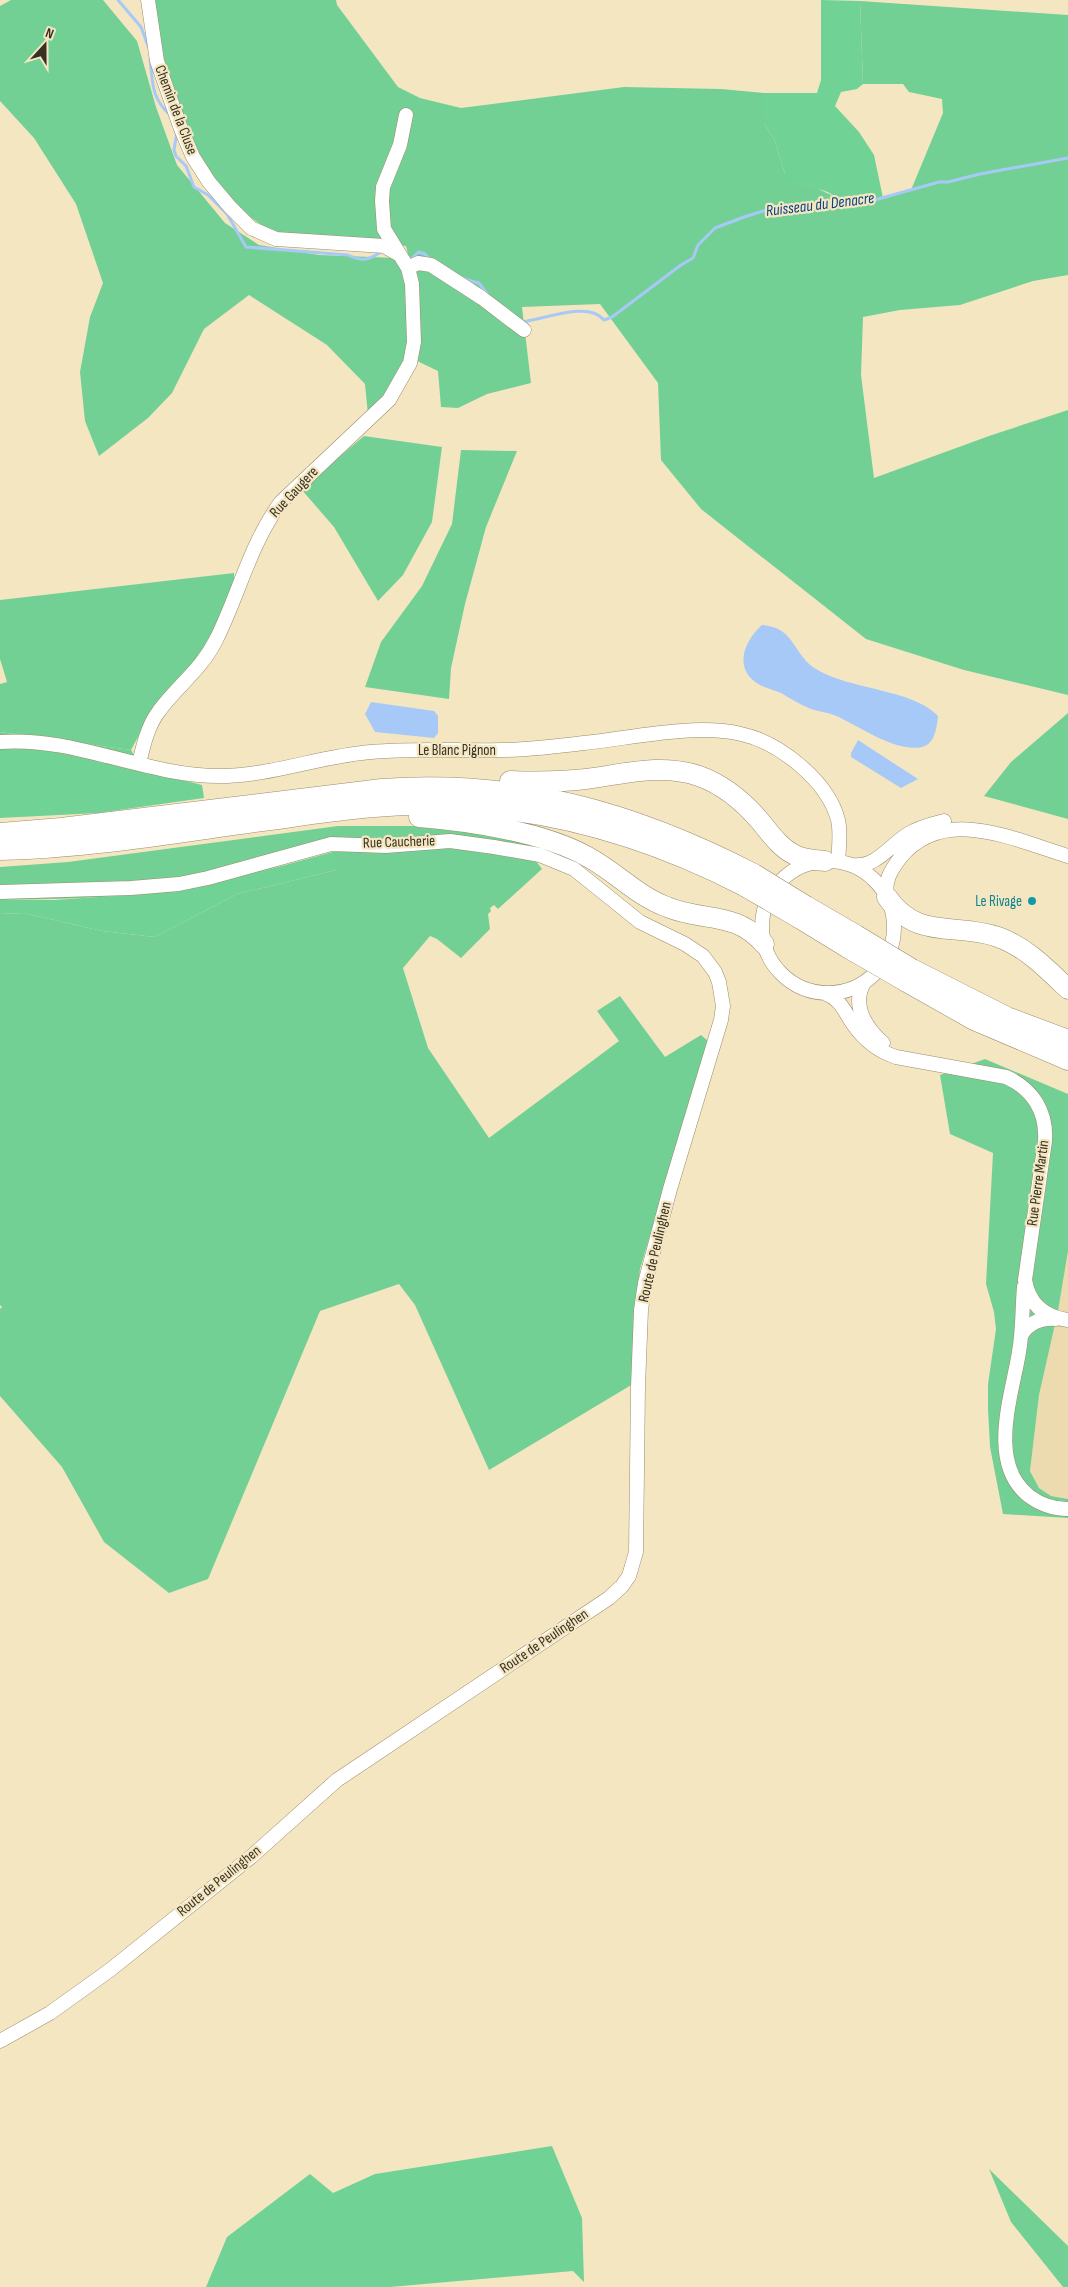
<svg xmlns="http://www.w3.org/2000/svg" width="1068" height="2287" font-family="'Sofia Sans Condensed',sans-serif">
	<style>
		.built { fill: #eddbb0 }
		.green { fill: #73d095 }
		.forest { fill: #71d295 }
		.water { fill: #a7c9f8 }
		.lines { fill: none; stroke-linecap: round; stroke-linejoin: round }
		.stream { stroke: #a7c9f8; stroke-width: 3 }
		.minor-casing { stroke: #9a8c6b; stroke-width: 15 }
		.highway-casing { stroke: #9a8c6b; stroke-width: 21 }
		.minor { stroke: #fff; stroke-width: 14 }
		.highway { stroke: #fff; stroke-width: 20 }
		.highway-bridge-casing { stroke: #9a8c6b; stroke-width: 21; stroke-linecap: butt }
		.highway-bridge { stroke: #fff; stroke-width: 20 }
		.culture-dot { fill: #0f9aa8; stroke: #f5e6c2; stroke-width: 2 }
		.labels { text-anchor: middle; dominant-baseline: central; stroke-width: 4.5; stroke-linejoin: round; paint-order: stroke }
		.street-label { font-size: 15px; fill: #363123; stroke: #f5e6c2 }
		.culture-label { font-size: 15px; fill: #0d838f; stroke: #f5e6c2; text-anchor: end }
		.water-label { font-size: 16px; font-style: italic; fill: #054183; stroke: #f5e6c2 }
	</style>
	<rect width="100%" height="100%" fill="#f5e6c2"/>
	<!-- built -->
	<path class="built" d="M1068 1251V1499L1051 1496 1039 1488 1030 1471 1039 1395 1058 1311Z"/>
	<!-- green -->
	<path class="green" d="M11 0H103L137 41 156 107 177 165 225 223 259 245 319 255 397 258 406 282 409 332 405 364 397 382 368 415 365 384 327 345 249 295 204 329 172 393 148 418 99 456 85 421 80 372 90 317 103 283 76 204 34 138 0 101V6Z
		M148 0H336L337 5 398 87 420 98 461 108 624 87 721 89 764 93V124L774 139 785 174 838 198 864 203 911 190 943 113 942 99 909 92 903 84H863L860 1 1068 15V275L1033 281 960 305 900 310 863 317 861 375 874 478 989 436 1068 410V695L964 670 866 639 701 509 661 460 658 383 600 304 522 307 531 383 487 394 458 408 441 407 438 371 415 360 417 291 406 246 281 235C195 199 169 82 148 0Z
		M364 436 442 447 432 522 403 575 378 601 334 527 301 489Z
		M461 450 517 451 486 527 465 604 451 668 449 699 365 687 381 642 422 586 452 524Z
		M234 573V589L206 646 189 675 154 707 131 750 0 732V684L7 682 0 659V600Z
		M1068 713V819L984 796 1011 762Z
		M338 826H431L530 843 536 861 542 869 498 909 494 905 490 908 491 911 488 914 490 929 461 958 437 939 430 936 403 968 428 1048 489 1138 619 1041 597 1011 620 996 665 1057 701 1035 708 1041 640 1269 637 1295 633 1384 489 1470 415 1305 399 1284 320 1311 208 1579 169 1593 104 1542 62 1467 0 1396V1309L2 1307 0 1305V914L24 913 102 931 155 937 237 894 336 870V851C296 857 258 876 219 884 147 897 73 899 0 900V867L68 862Z
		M985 1059 1068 1094V1251L1058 1311 1039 1395 1030 1471 1039 1488 1051 1496 1068 1499V1518L1003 1514 990 1447 988 1409V1384L996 1329 994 1312 986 1284 993 1153 950 1134 940 1075Z
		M989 2169 1068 2246V2287H1063L1011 2222Z"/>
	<!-- forest -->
	<path class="forest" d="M821 0 860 1 863 84 857 89 841 92 835 106 859 132 874 155 883 198 864 203 841 205C833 188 812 188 796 187L785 174 774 139 764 124V93H817L821 80Z
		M0 732 131 750 143 770 202 785 204 798 98 813 0 818Z
		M336 851V870L237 894 155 937 102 931 24 913 0 914V900H54L143 894 220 883Z
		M552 2146 582 2218 584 2282 573 2271 390 2287H206L227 2237 310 2174 333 2193 375 2174Z"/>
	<!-- water -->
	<path class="water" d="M762 625C795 627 793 655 816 669 850 690 913 689 938 716 937 727 935 744 922 747 895 753 858 725 834 715 827 712 819 712 811 709 801 705 791 699 781 693 774 690 766 688 760 685 733 670 743 642 762 625Z
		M371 702 434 711 438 716V733L434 738 375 732 365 714Z
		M858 740 918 779 901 788 851 757V753Z"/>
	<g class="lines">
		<!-- stream -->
		<path class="stream" d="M118 0 141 27 148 46
			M150 59C153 84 151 97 170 115
			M177 132 174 150 176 156 186 166 194 187 208 195 227 214 246 247 348 255C362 262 370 260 382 251
			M407 256 411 259 419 252 425 254 430 260
			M464 279 479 283 488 295
			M521 322C543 320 588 300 604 320L612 317 681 265 693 258 698 245 715 228 744 217 776 207 805 209 864 203 939 182H948L980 174 1068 158"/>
		<!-- minor casing -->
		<g class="minor-casing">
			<path id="minor" d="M148 0 157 61 181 129 193 157 209 182 230 207 251 228 276 239 384 246 398 254
				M408 268 418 263 431 265 482 298 524 330
				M0 742C74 736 145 776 220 776 271 776 320 756 371 752 414 748 458 751 501 750 529 750 557 746 584 743 632 738 695 723 741 734 779 742 828 781 838 820 841 833 839 848 838 861
				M139 764C143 746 148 725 159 711 178 685 201 670 216 640 239 594 250 544 281 502L389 400 410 363 414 342 412 284 408 268 384 229 382 201 383 187 400 145 406 115
				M762 927a66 66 0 1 1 132 0a66 66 0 1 1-132 0Z
				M852 865C876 868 889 846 908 834 919 827 932 824 944 821
				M0 892 131 888 179 884 208 878 331 844 386 846 450 841 494 847 540 855 574 869 640 922 685 944 703 956 715 972 719 982 723 1006 721 1020 670 1189 645 1283 641 1310 638 1387 636 1552 629 1576 622 1586 609 1598 337 1780 252 1856 110 1970 50 2013 0 2041
				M887 896C884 881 891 870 900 858 944 804 1014 840 1068 856
				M864 983C851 1005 866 1028 883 1043
				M824 993C841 999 844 1011 853 1024 864 1040 878 1051 896 1057L1006 1077C1033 1089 1047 1112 1045 1141L1025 1280C1029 1304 1044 1317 1068 1320
				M1024 1287C1022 1309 1023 1330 1019 1352 1012 1396 987 1463 1029 1496 1041 1505 1053 1509 1068 1509
				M1022 1334C1030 1322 1042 1318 1056 1319"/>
		</g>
		<!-- highway casing -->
		<g class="highway-casing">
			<path id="highway" d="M510 781C535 782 560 782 586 779 624 774 662 763 699 776 724 785 743 801 760 821 770 833 780 848 795 855 804 860 815 860 825 861
				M419 817C469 821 544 832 588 857 616 872 637 896 667 907 704 922 736 911 764 944
				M0 833 61 828 382 789C518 779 634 812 754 874
				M0 850C96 848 190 830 285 818 327 812 369 806 411 805 528 802 642 833 746 887
				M887 897C917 941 955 922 998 937 1026 947 1047 969 1068 989
				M806 906 856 935
				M799 918 848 948
				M912 969 1007 1017 1068 1040
				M905 981 974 1020 1068 1060"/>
		</g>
		<!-- minor -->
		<use href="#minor" class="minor"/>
		<!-- highway -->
		<use href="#highway" class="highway"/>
		<!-- highway-bridge casing -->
		<g class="highway-bridge-casing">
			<path id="highway-bridge" d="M754 874 806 906
				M746 887 799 918
				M856 935 912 969
				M848 948 905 981"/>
		</g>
		<!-- highway-bridge -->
		<use href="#highway-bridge" class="highway-bridge"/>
	</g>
	<!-- markers -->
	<circle class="culture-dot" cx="1032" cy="901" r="5"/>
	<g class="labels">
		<!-- street labels -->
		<g class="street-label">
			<text transform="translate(176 110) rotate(69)">Chemin de la Cluse</text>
			<text transform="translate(294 492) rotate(-47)">Rue Gaugere</text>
			<text x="457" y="750">Le Blanc Pignon</text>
			<text transform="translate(399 842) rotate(-2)">Rue Caucherie</text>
			<text transform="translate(1038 1183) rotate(-82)">Rue Pierre Martin</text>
			<text transform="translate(655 1252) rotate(-77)">Route de Peulinghen</text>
			<text transform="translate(544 1641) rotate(-34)">Route de Peulinghen</text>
			<text transform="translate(219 1881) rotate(-39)">Route de Peulinghen</text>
		</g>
		<!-- culture labels -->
		<g class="culture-label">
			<text x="1022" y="901">Le Rivage</text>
		</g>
		<!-- water labels -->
		<g class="water-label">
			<text transform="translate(820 205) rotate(-7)">Ruisseau du Denacre</text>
		</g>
	</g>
	<!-- north arrow -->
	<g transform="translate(45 45) rotate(21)" stroke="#f5e6c2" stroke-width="4" paint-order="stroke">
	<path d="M0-4L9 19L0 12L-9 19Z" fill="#363123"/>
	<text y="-8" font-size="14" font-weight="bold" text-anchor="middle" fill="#363123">N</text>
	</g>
</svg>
